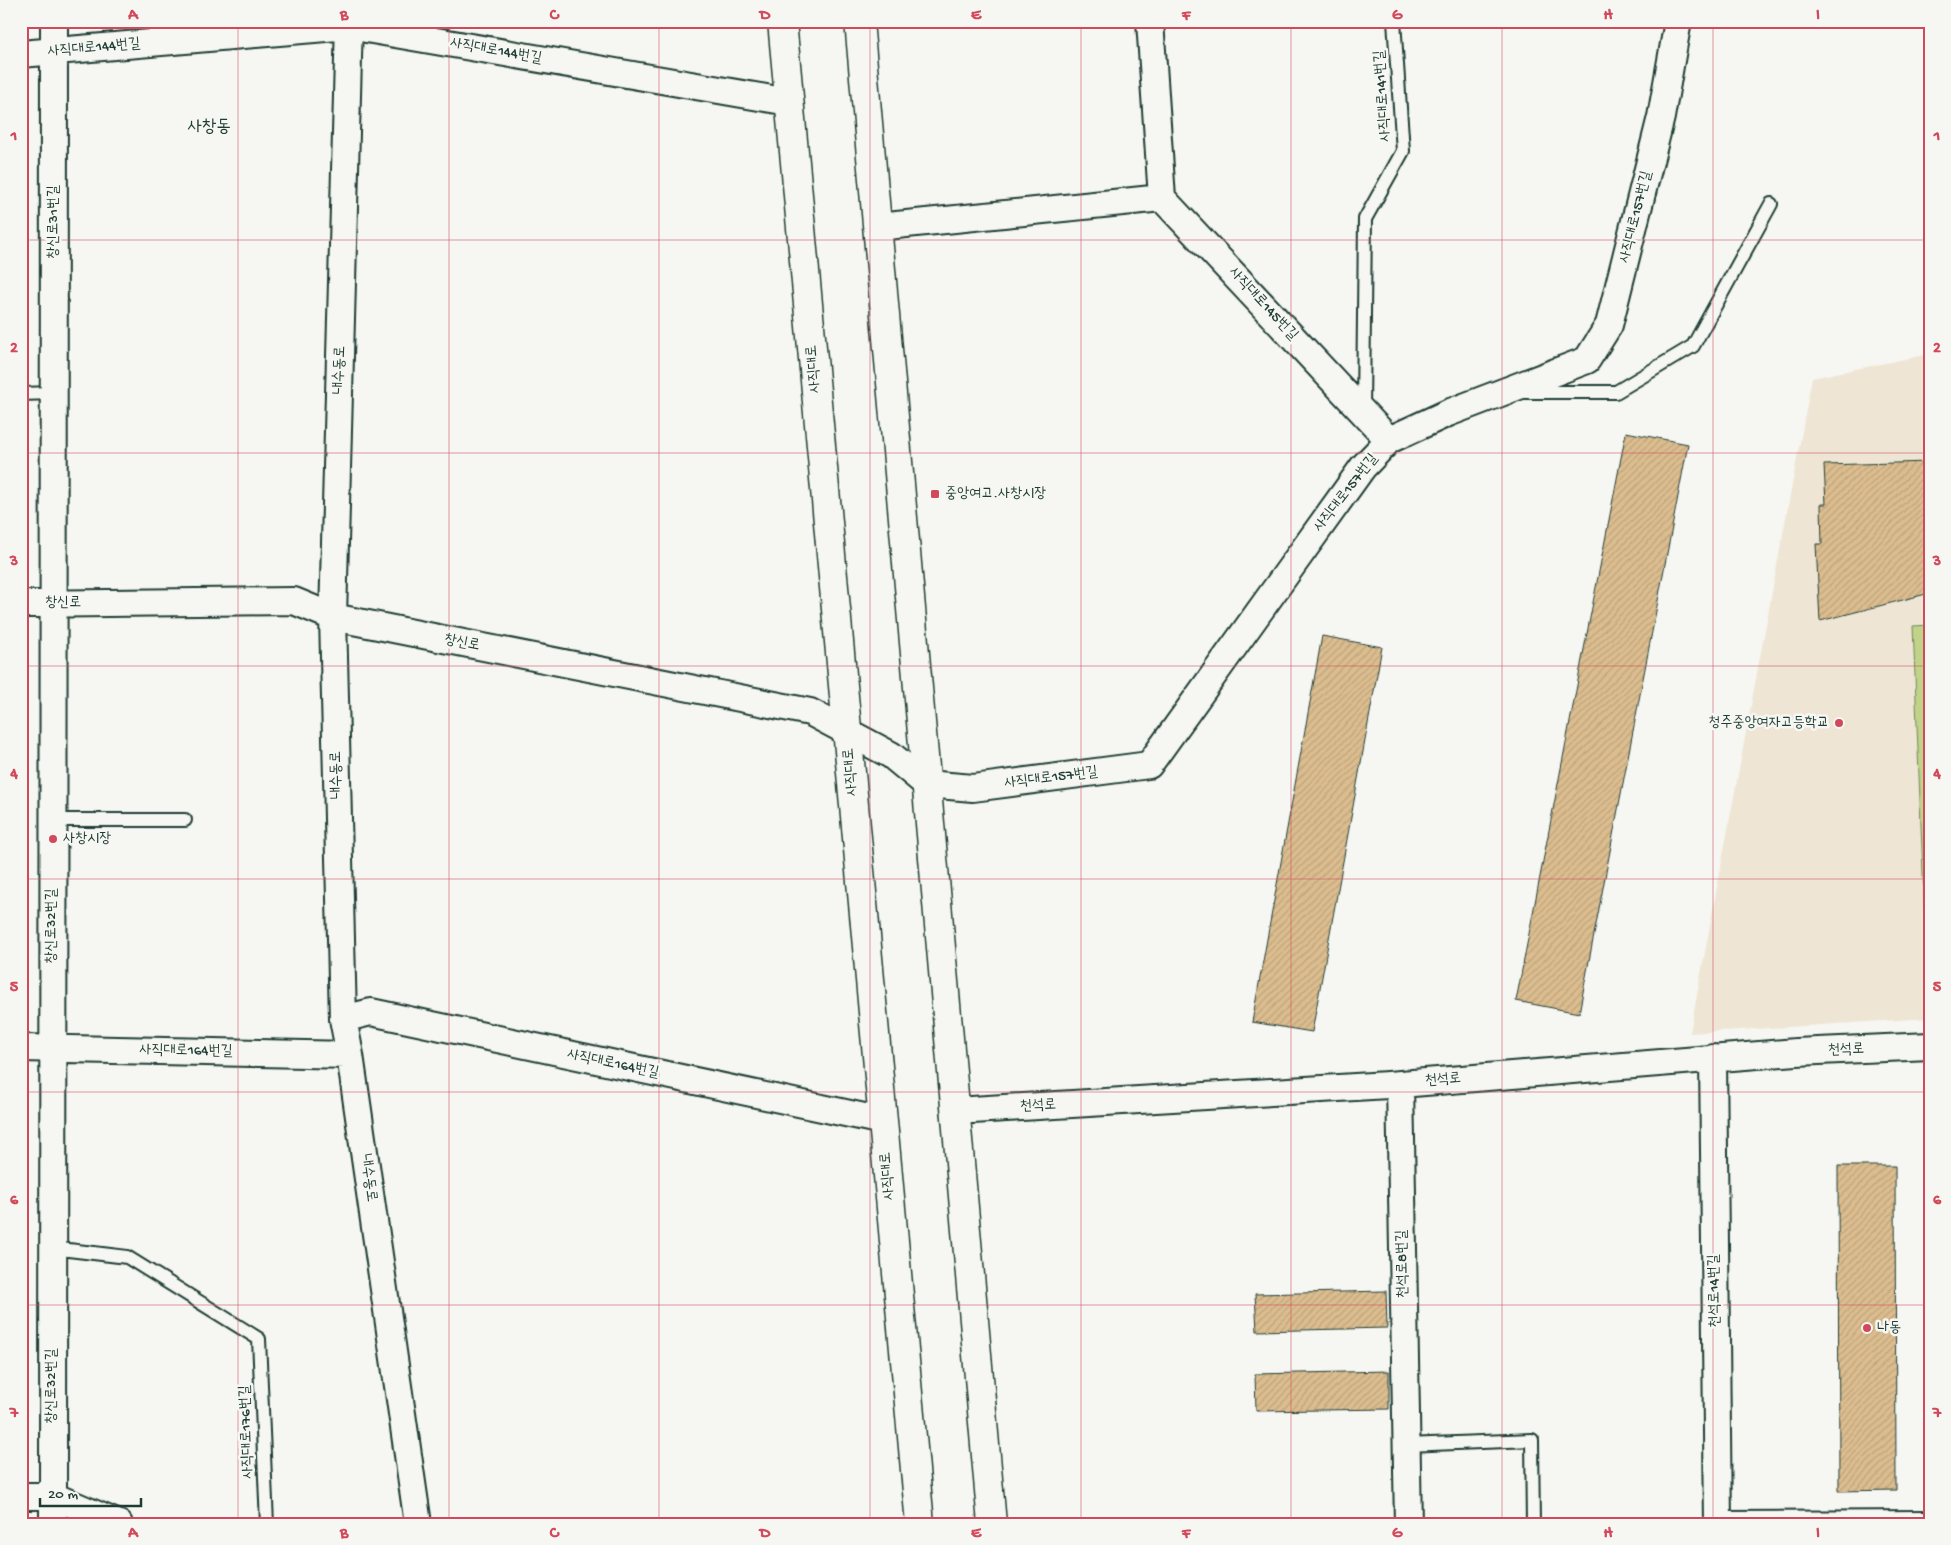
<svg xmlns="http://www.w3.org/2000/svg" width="1951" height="1545" font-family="'Gochi Hand','Poor Story',sans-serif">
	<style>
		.built { fill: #eee5d4 }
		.pitch { fill: #c0d389; stroke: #70885e }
		.building { fill: url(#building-hatch); stroke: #1f3d34 }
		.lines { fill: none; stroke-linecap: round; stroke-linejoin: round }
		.service-casing { stroke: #1f3d34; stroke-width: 16 }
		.minor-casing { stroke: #1f3d34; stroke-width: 30 }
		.secondary-casing { stroke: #1f3d34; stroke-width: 31 }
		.service { stroke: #f6f6f2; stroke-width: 12 }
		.minor { stroke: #f6f6f2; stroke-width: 26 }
		.secondary { stroke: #f6f6f2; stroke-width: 28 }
		.grid { fill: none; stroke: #d1495b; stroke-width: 1; stroke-opacity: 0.55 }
		.poi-dot { fill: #d1495b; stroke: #f6f6f2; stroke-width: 2 }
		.labels { text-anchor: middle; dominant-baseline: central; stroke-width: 5; stroke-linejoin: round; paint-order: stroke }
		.street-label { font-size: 15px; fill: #1f3d34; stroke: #f6f6f2 }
		.poi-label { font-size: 15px; fill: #1f3d34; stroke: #f6f6f2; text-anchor: start }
		.quarter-label { font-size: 18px; fill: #1f3d34; stroke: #f6f6f2 }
		.neatline { fill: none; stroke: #d1495b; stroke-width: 2 }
		.grid-label { font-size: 16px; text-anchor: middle; font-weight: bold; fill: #d1495b }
	</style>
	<defs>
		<pattern id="building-hatch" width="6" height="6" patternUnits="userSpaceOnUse" patternTransform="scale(1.25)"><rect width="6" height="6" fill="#dcbd8f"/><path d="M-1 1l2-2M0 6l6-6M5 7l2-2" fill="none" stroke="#bca37c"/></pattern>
	</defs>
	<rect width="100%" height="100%" fill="#f6f6f2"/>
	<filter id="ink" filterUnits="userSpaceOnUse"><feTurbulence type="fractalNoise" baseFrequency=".02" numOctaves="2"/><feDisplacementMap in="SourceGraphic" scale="10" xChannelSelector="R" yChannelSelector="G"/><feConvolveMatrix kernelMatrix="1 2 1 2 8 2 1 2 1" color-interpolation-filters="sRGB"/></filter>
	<g filter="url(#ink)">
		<!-- built -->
		<path class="built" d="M1930 354V1018L1690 1033 1812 378Z"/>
		<!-- pitch -->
		<path class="pitch" d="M1930 625V975H1927L1913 626Z"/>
		<!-- building -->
		<path class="building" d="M1626 432 1688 444 1579 1013 1516 1001Z
			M1930 462V593L1820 621 1816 544H1822L1821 504H1826L1824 465Z
			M1322 636 1382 647 1312 1032 1252 1022Z
			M1838 1166H1895L1896 1490 1839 1491Z
			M1386 1291 1387 1328 1257 1331 1255 1294Z
			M1389 1371V1409L1256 1411 1255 1374Z"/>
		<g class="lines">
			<!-- service casing -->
			<g class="service-casing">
				<path id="service" d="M1523 392H1616L1693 346 1771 204
					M21 394 53 393
					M1363 411 1365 219 1403 151 1394 21
					M52 820H185
					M52 1248 127 1257 259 1339 267 1524
					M1406 1445 1532 1440 1533 1524
					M1718 1518 1930 1517"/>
			</g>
			<!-- minor casing -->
			<g class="minor-casing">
				<path id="minor" d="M349 21 333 617 343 1019 350 1055 418 1524
					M1150 21 1162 198
					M21 54 349 26 789 102
					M877 227 1162 198 1389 440
					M21 604 294 601 333 617 810 712 891 755 926 784 973 788 1149 765 1363 467 1389 440 1448 413 1587 360 1609 325 1661 117 1678 21
					M343 1019 371 1012 883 1121
					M21 1048 350 1055
					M1713 1058 1718 1524
					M1400 1084 1408 1524
					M955 1111 1388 1085 1796 1052 1930 1046
					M21 1496H53L119 1524
					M53 1524 54 21"/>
			</g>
			<!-- secondary casing -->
			<g class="secondary-casing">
				<path id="secondary" d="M782 21 920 1524
					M859 21 992 1524"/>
			</g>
			<!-- service -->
			<use href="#service" class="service"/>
			<!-- minor -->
			<use href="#minor" class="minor"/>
			<!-- secondary -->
			<use href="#secondary" class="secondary"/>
		</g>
	</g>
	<!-- grid -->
	<path class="grid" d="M238 21V1524M449 21V1524M659 21V1524M870 21V1524M1081 21V1524M1291 21V1524M1502 21V1524M1713 21V1524M21 240H1930M21 453H1930M21 666H1930M21 879H1930M21 1092H1930M21 1305H1930"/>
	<!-- markers -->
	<g class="poi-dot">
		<rect x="930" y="489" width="10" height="10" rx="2.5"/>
		<circle cx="1839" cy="723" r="5"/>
		<circle cx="53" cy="839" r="5"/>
		<circle cx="1867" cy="1328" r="5"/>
	</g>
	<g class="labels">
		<!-- street labels -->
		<g class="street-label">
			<text transform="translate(94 48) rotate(-5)">사직대로144번길</text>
			<text transform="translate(496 51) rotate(10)">사직대로144번길</text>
			<text transform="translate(1383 96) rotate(-94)">사직대로141번길</text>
			<text transform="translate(1636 217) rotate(-76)">사직대로157번길</text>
			<text transform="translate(54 222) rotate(-90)">창신로31번길</text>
			<text transform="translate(1263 304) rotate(47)">사직대로145번길</text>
			<text transform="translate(814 369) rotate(-95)">사직대로</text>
			<text transform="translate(340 370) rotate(-88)">내수동로</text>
			<text transform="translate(1346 493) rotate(-52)">사직대로157번길</text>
			<text x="63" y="603">창신로</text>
			<text transform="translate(462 643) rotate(11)">창신로</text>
			<text transform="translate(851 772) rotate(-95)">사직대로</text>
			<text transform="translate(337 775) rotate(-91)">내수동로</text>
			<text transform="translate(1051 778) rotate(-7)">사직대로157번길</text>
			<text transform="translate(52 926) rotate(-90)">창신로32번길</text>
			<text transform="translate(1846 1050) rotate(-2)">천석로</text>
			<text transform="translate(186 1051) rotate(1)">사직대로164번길</text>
			<text transform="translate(613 1064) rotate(12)">사직대로164번길</text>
			<text transform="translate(1443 1080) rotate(-5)">천석로</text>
			<text transform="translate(1038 1106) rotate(-3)">천석로</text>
			<text transform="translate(888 1176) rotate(-95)">사직대로</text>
			<text transform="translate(368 1178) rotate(82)">내수동로</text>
			<text transform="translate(1403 1264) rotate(-91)">천석로8번길</text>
			<text transform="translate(1715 1291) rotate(-91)">천석로14번길</text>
			<text transform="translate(52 1386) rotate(-90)">창신로32번길</text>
			<text transform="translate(247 1432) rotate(-92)">사직대로176번길</text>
		</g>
		<!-- poi labels -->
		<g class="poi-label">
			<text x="945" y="494">중앙여고.사창시장</text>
			<text x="1829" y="723" text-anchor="end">청주중앙여자고등학교</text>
			<text x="63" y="839">사창시장</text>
			<text x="1877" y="1328">나동</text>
		</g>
		<!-- quarter labels -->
		<g class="quarter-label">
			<text x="209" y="127">사창동</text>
		</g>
	</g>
	<!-- margin -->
	<rect width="1951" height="1545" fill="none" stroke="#f6f6f2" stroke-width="55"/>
	<!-- scale -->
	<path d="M40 1498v8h101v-8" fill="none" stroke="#1f3d34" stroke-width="2.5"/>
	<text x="48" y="1498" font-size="15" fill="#1f3d34" stroke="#f6f6f2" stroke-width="4" paint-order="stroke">20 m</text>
	<rect x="28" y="28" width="1896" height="1490" class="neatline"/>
	<g class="grid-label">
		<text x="133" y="19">A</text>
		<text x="344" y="19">B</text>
		<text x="554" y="19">C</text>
		<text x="765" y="19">D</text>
		<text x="976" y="19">E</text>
		<text x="1186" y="19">F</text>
		<text x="1397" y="19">G</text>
		<text x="1608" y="19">H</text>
		<text x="1818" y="19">I</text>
		<text x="14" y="140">1</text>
		<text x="1937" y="140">1</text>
		<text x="14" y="352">2</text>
		<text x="1937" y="352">2</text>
		<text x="14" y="565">3</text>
		<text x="1937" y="565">3</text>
		<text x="14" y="778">4</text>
		<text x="1937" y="778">4</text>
		<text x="14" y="991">5</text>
		<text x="1937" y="991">5</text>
		<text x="14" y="1204">6</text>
		<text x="1937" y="1204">6</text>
		<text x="14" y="1417">7</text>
		<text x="1937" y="1417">7</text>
		<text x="133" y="1537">A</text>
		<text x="344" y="1537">B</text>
		<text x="554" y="1537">C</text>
		<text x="765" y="1537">D</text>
		<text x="976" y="1537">E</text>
		<text x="1186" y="1537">F</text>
		<text x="1397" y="1537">G</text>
		<text x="1608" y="1537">H</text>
		<text x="1818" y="1537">I</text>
	</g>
</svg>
